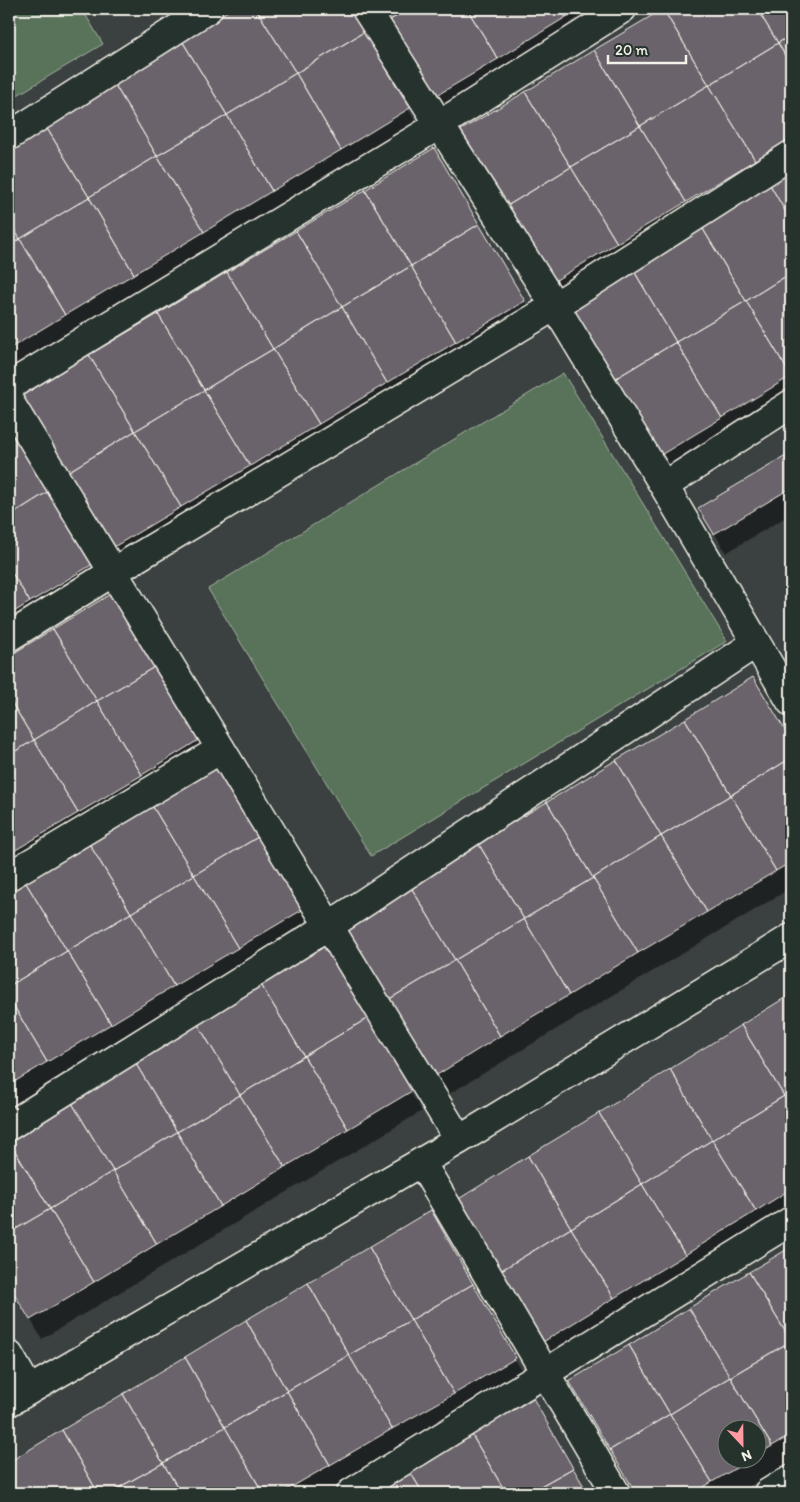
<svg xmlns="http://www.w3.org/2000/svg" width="800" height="1502" font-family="Itim,sans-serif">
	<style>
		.green { fill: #58735a; stroke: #a6b2a1 }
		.shadow { fill: #0007; fill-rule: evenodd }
		.building { fill: #6a636c; stroke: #f4f1e8 }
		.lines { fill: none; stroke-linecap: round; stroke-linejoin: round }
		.minor-casing { stroke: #f4f1e8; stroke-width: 31 }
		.minor { stroke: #26332d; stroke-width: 28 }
	</style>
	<rect width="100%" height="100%" fill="#3a4140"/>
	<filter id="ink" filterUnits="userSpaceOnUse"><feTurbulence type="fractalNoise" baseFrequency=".02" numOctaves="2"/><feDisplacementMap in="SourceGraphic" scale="10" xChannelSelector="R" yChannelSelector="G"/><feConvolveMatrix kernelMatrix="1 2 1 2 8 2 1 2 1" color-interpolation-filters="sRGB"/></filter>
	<g filter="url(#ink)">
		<!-- green -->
		<path class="green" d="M9 9H82L103 44 9 100Z
			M563 373 727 641 371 856 208 589Z"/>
		<!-- shadow -->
		<path class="shadow" d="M234 9H349L420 129 9 375V143Z
			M375 9H625L441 119Z
			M665 9H791V165L560 304 458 133Z
			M791 171V403L666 478 564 308Z
			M524 301 535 321 124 567 33 417Z
			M9 426 103 584 9 641Z
			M791 455V514L726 553 700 508Z
			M117 592 215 757 9 880V657Z
			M753 679 791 743V888L444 1097 342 926Z
			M9 888 301 910 312 930 9 1112Z
			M323 947 422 1111 42 1339 9 1283V1136Z
			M791 995V1215L556 1361 459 1201Z
			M430 1212 526 1378 326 1493H17L9 1479V1464Z
			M791 1248V1461L738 1493H637L570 1381ZM728 1430H758V1460H728Z
			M530 1395 587 1493H366Z"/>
		<!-- building -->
		<path class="building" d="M231 9H256L296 73 227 115 181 39Z
			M256 9H350L364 32 296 73Z
			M374 9H409L383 24Z
			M409 9H467L498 59 429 100 383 24Z
			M467 9H561L566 17 498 59Z
			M561 9H581L566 17Z
			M663 9H757L778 43 709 85Z
			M663 9 709 85 640 126 594 50Z
			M757 9H791V35L778 43Z
			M364 32 410 108 341 150 296 73Z
			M791 35V66L778 43Z
			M181 39 227 115 157 156 112 80Z
			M778 43 791 66V139L755 160 709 85Z
			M594 50 640 126 571 167 525 92Z
			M296 73 341 150 272 191 227 115Z
			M112 80 157 156 89 197 43 122Z
			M709 85 755 160 686 202 640 126Z
			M525 92 571 167 502 209 456 133Z
			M227 115 272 191 204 232 157 156Z
			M43 122 89 197 20 239 9 221V142Z
			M640 126 686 202 617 243 571 167Z
			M434 148 479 224 411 266 365 190Z
			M157 156 204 232 134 274 89 197Z
			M571 167 617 243 548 285 502 209Z
			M791 170V221L769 183Z
			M769 183 791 221V273L746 301 700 224Z
			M365 190 411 266 342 307 296 231Z
			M89 197 134 274 65 315 20 239Z
			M9 221 20 239 9 246Z
			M479 224 525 301 456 342 411 266Z
			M700 224 746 301 676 342 631 266Z
			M296 231 342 307 273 349 227 272Z
			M20 239 65 315 9 349V246Z
			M411 266 456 342 387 383 342 307Z
			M631 266 676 342 608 383 562 307Z
			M227 272 273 349 204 390 158 314Z
			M791 273V376L746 301Z
			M746 301 791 376 722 418 676 342Z
			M342 307 387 383 319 424 273 349Z
			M158 314 204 390 135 431 89 355Z
			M676 342 722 418 654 459 608 383Z
			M273 349 319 424 250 466 204 390Z
			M89 355 135 431 66 473 20 397Z
			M204 390 250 466 181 507 135 431Z
			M9 424 49 491 9 516Z
			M135 431 181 507 112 548 66 473Z
			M791 453V488L714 534 698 508Z
			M49 491 93 564 30 602 9 568V516Z
			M9 568 30 602 9 615Z
			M117 590 161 663 97 701 53 629Z
			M53 629 97 701 34 740 9 698V656Z
			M161 663 205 736 142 775 97 701Z
			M753 677 791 740V758L731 795 685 719Z
			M9 698 34 740 9 755Z
			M97 701 142 775 78 813 34 740Z
			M685 719 731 795 661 836 616 760Z
			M34 740 78 813 14 851 9 841V755Z
			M791 758V862L776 871 731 795Z
			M616 760 661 836 593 878 547 802Z
			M214 764 258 837 194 875 150 802Z
			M731 795 776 871 707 912 661 836Z
			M150 802 194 875 131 913 87 840Z
			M547 802 593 878 524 919 478 843Z
			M661 836 707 912 638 953 593 878Z
			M258 837 302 910 238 948 194 875Z
			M87 840 131 913 67 951 23 878Z
			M9 841 14 851 9 854Z
			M478 843 524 919 455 960 409 884Z
			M194 875 238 948 174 986 131 913Z
			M23 878 67 951 9 986V887Z
			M593 878 638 953 569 995 524 919Z
			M409 884 455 960 386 1001 340 926Z
			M131 913 174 986 111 1024 67 951Z
			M524 919 569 995 500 1036 455 960Z
			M324 945 368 1018 304 1056 260 983Z
			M67 951 111 1024 47 1062 9 998V986Z
			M455 960 500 1036 432 1078 386 1001Z
			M260 983 304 1056 240 1095 196 1021Z
			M791 994V1091L784 1096 741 1025Z
			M9 998 47 1062 9 1085Z
			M368 1018 412 1091 348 1129 304 1056Z
			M196 1021 240 1095 177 1132 133 1059Z
			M741 1025 784 1096 712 1140 670 1069Z
			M304 1056 348 1129 285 1167 240 1095Z
			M133 1059 177 1132 113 1171 69 1098Z
			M670 1069 712 1140 642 1184 599 1113Z
			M791 1091V1109L784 1096Z
			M240 1095 285 1167 221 1206 177 1132Z
			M784 1096 791 1109V1189L756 1211 712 1140Z
			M69 1098 113 1171 50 1209 9 1141V1134Z
			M599 1113 642 1184 571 1228 528 1156Z
			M177 1132 221 1206 157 1244 113 1171Z
			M712 1140 756 1211 685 1255 642 1184Z
			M9 1141 50 1209 9 1233Z
			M528 1156 571 1228 500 1271 457 1200Z
			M113 1171 157 1244 94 1282 50 1209Z
			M642 1184 685 1255 614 1298 571 1228Z
			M50 1209 94 1282 30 1320 9 1285V1233Z
			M431 1210 473 1284 411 1320 369 1247Z
			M571 1228 614 1298 543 1342 500 1271Z
			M369 1247 411 1320 349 1355 308 1283Z
			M791 1247V1341L749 1272Z
			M749 1272 791 1341 730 1377 689 1308Z
			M308 1283 349 1355 287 1391 246 1320Z
			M473 1284 516 1358 454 1394 411 1320Z
			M689 1308 730 1377 670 1414 629 1345Z
			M246 1320 287 1391 225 1427 185 1357Z
			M411 1320 454 1394 392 1429 349 1355Z
			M791 1341V1435L772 1446 730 1377Z
			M629 1345 670 1414 610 1450 569 1381Z
			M349 1355 392 1429 330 1465 287 1391Z
			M185 1357 225 1427 163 1463 123 1394Z
			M730 1377 772 1446 758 1455V1430H728V1460H750L712 1482 670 1414Z
			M287 1391 330 1465 281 1493H263L225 1427Z
			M530 1393 573 1468 528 1493H506L469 1430Z
			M123 1394 163 1463 109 1493H98L62 1430Z
			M670 1414 712 1482 694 1493H636L610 1450Z
			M225 1427 263 1493H181L163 1463Z
			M62 1430 98 1493H16L9 1481V1462Z
			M469 1430 506 1493H423L407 1467Z
			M163 1463 181 1493H109Z
			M407 1467 423 1493H364Z
			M573 1468 588 1493H528Z"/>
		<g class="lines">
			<!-- minor casing -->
			<g class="minor-casing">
				<path id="minor" d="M366 9 555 306 664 486 791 702
					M9 136 208 9
					M9 386 439 125 622 9
					M9 401 459 1140
					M664 486 791 404
					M9 637 113 572 555 306 791 155
					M9 876 221 749
					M9 1126 329 926 756 643
					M421 1162 616 1493
					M9 1355 29 1390
					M9 1402 459 1140 791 938
					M351 1493 791 1221
					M768 1493 791 1479"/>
			</g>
			<!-- minor -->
			<use href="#minor" class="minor"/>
		</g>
	</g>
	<!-- margin -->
	<rect width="800" height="1502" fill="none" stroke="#26332d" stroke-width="30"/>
	<rect x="15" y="15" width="770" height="1472" fill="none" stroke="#f4f1e8" stroke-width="2" filter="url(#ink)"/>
	<!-- north arrow -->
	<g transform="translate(742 1444) rotate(158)"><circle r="24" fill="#26332d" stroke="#787f78"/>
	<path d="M0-4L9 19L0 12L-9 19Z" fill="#ff9aa2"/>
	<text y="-8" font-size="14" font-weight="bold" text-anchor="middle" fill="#f4f1e8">N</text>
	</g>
	<!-- scale -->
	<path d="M608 55v8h78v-8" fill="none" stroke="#f4f1e8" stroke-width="2.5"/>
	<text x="615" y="55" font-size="15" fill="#f4f1e8" stroke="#26332d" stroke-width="4" paint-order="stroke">20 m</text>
</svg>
